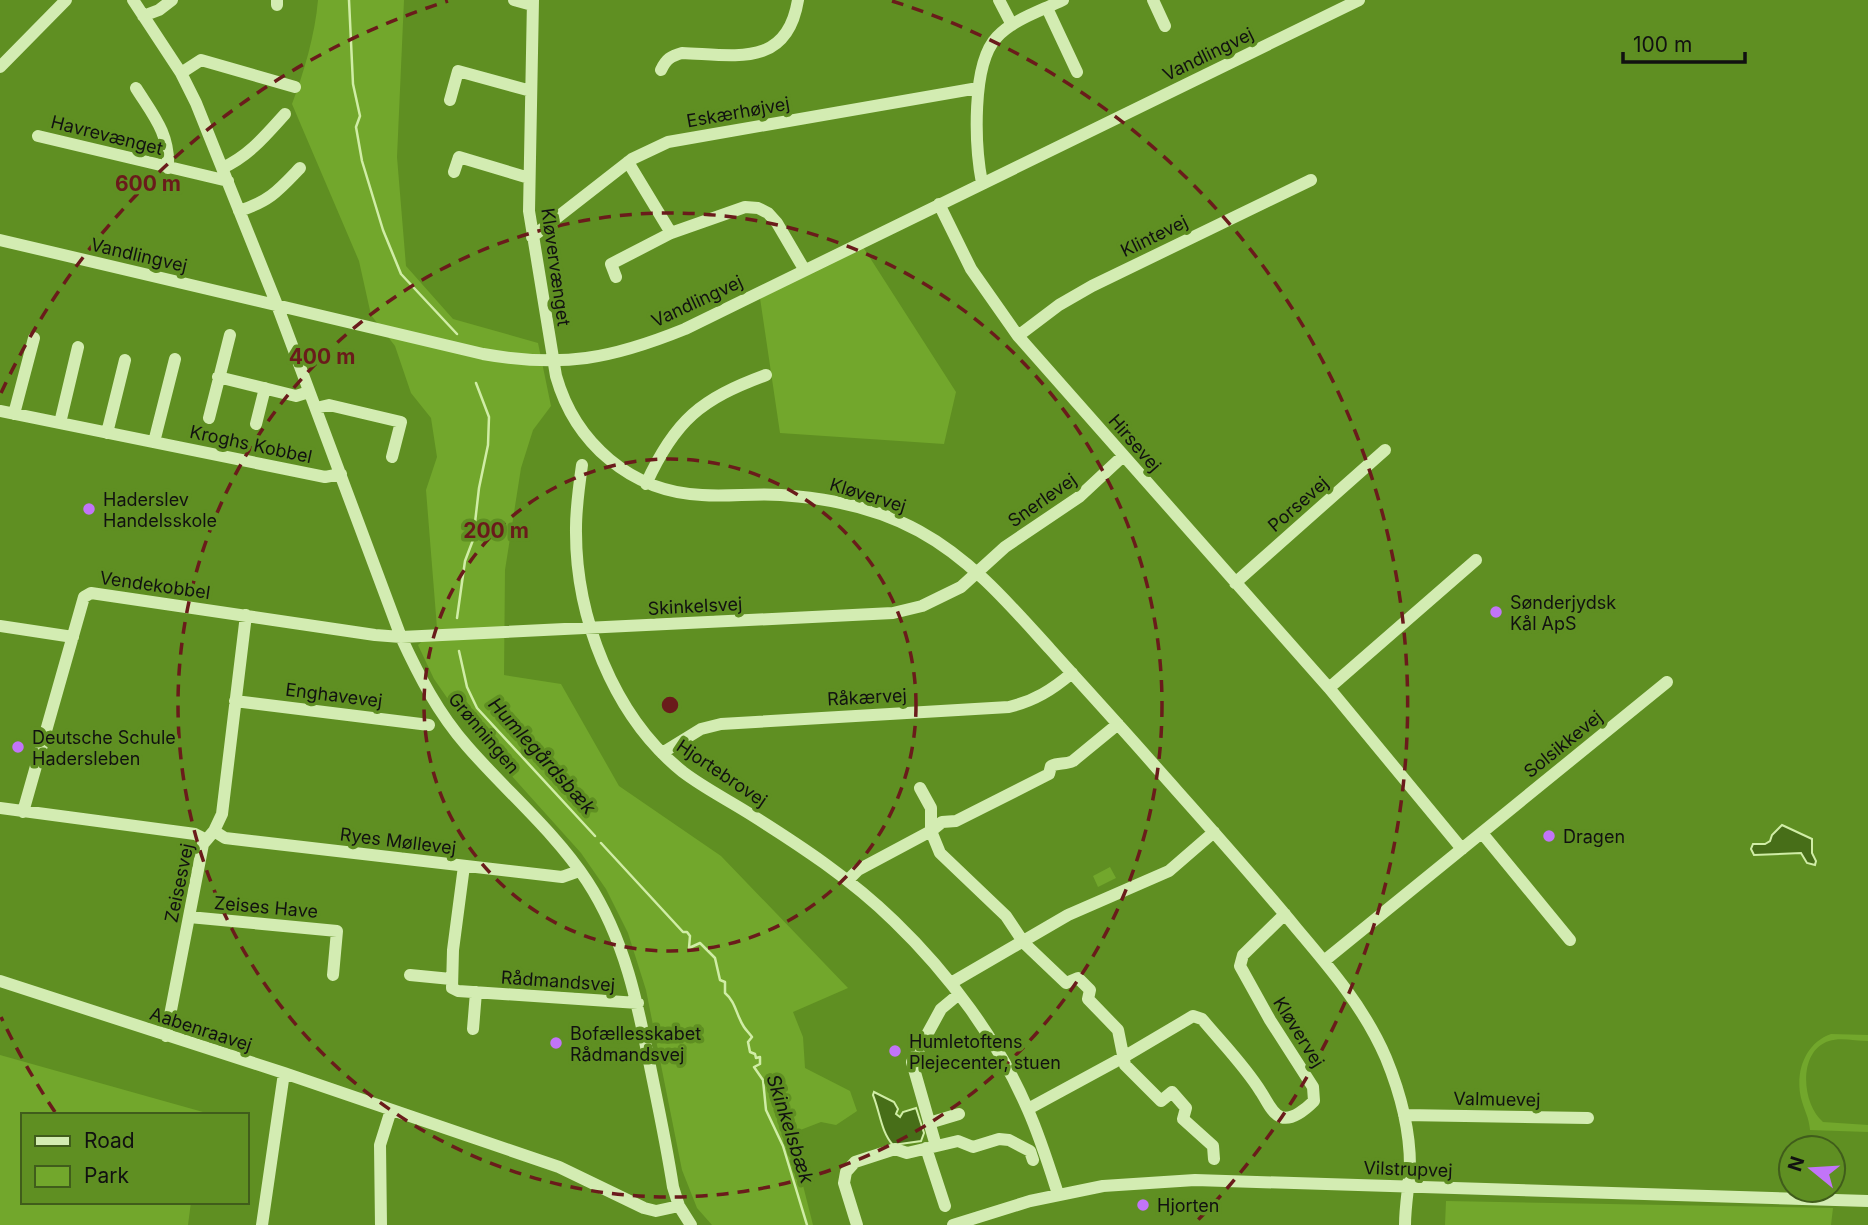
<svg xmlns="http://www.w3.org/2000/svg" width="1868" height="1225" font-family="Inter,sans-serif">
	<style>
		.green { fill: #72a72c }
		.water { fill: #476e18; stroke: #d0eda6; stroke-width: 2 }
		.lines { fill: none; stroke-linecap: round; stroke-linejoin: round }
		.stream { stroke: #d0eda6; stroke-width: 2.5 }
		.minor { stroke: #d3ecb2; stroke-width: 12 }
		.ring { fill: none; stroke: #6a1b1b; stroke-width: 3.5; stroke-dasharray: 12 9 }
		.poi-dot { fill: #c274f8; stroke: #5f8f22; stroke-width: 2.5 }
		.labels { text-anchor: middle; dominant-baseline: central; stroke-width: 7; stroke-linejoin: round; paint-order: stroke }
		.street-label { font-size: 18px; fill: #111; stroke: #5f8f22 }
		.poi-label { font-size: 18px; fill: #111; stroke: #5f8f22; text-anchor: start }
		.water-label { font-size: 19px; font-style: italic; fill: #111; stroke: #5f8f22 }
		.centre { fill: #6a1b1b; stroke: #5f8f22; stroke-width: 3.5 }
		.ring-label { font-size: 21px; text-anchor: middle; font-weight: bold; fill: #6a1b1b; stroke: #5f8f22; stroke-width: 7; stroke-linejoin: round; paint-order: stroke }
	</style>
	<rect width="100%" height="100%" fill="#5f8f22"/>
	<!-- green -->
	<path class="green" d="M318 0H404L397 157 406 266 453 319 538 343 551 406 533 430 521 468 505 570 504 675 561 684 619 786 721 856 848 988 793 1012 803 1037 805 1068 850 1091 857 1111 836 1125 821 1122 790 1134 813 1225H712L697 1208 682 1170 646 990 628 933 606 889 581 853 466 725 434 679 418 645 437 628 426 490 437 457 431 418 411 393 395 346 371 315 359 261 292 104C304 72 315 35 318 0Z
		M863 247 956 392 944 444 780 433 760 298Z
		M1110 867 1116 878 1098 887 1093 876Z
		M1831 1034 1868 1035V1041C1856 1041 1840 1037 1829 1041 1797 1051 1802 1105 1823 1122L1868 1125V1132L1810 1130C1809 1117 1804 1110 1801 1098 1795 1072 1805 1043 1831 1034Z
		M0 1055 203 1112 202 1115H23V1202H191L188 1225H0Z
		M1446 1201 1833 1208 1831 1225H1445Z"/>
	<!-- water -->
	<path class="water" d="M1782 825 1812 839V853L1816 861 1815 865 1807 863 1801 853 1754 855 1751 849 1753 844H1765L1770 841 1772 835Z
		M874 1092 894 1102 898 1109 896 1114 900 1117 903 1112 916 1108 924 1133 921 1141 893 1145C881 1132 880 1112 873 1095Z"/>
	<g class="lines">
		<!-- stream -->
		<path class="stream" d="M349 0 353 84 360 116 356 127 362 161 383 230 401 274 457 334
			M457 618 465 561 473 540 479 488 488 445 489 417 476 383
			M459 651 467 687 477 708 595 836
			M601 843 683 932H687L690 936 689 948 700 943 715 958 720 980 725 982V993C736 1002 736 1015 744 1027 746 1030 749 1033 752 1037L748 1042 750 1052 755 1054 756 1058 760 1057V1064L754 1067 763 1080 766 1110 783 1146 807 1225"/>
		<!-- minor -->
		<path class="minor" d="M133 0 181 73 196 103 277 305 401 637C419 676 438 713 467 746 506 791 554 831 587 881 625 939 638 1005 651 1071 659 1110 667 1148 673 1187L679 1206 691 1225
			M514 0 532 5
			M533 0 529 211 556 376C575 443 631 492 702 495 728 497 755 493 781 495 829 498 877 508 919 531 972 560 1010 605 1050 649 1085 688 1120 726 1155 766 1203 820 1251 873 1297 929 1331 969 1365 1009 1386 1058 1400 1092 1410 1130 1410 1166 1409 1186 1405 1205 1405 1225
			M999 0 1012 25
			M1153 0 1165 26
			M277 5V0
			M1047 8 1077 72
			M143 16 159 10 172 0
			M0 67 66 0
			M661 70C666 59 671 56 682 53 736 55 787 68 798 0
			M181 73 201 60 295 87
			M136 88C153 115 170 134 168 168
			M450 100 458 71 531 91
			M38 136 228 181
			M628 162 671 233
			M222 168C249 156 266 135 285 114
			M454 172 459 157 529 178
			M982 183C975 147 971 64 997 37 1014 19 1041 11 1063 0
			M939 204 971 269 1018 336 1329 688 1462 849
			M239 211C270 201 278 191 300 168
			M532 237 632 159 668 142 978 88
			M0 240 483 354C563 368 611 359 685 329L1359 0
			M616 277 611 264 671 233 745 207 758 208 768 213 777 223 804 269
			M1018 336 1059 305 1092 286 1311 180
			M218 377 296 396 309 392
			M316 408 329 405 401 422 392 457
			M0 411 325 477 341 474
			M14 414 34 338
			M209 418 230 335
			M60 423 78 347
			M256 424 265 388
			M107 433 125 360
			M154 442 175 359
			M582 465C579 486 576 507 576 528 575 616 613 716 683 772 704 788 728 800 750 814 801 846 851 879 894 921 949 974 998 1040 1028 1110 1040 1137 1049 1166 1058 1194
			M646 484C675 420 701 399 766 375
			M1235 583 1385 450
			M0 626 73 637
			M1329 688 1476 560
			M235 701 429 725
			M662 753 701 729 721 724 1009 707C1034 701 1052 690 1072 673
			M920 788 931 808V831L940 853 1006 916 1024 943 1066 983 1078 978 1090 990 1088 999 1118 1030 1125 1065 1161 1101 1172 1092 1186 1108 1183 1119 1213 1146 1214 1159
			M0 808 195 834 205 839
			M23 812 84 597 91 593 375 635 401 637 893 613 922 606 961 587 1005 547 1079 497 1123 456
			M214 831 225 838 562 877 579 871
			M1482 833 1570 940
			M464 866 453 950 452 988 458 991 638 1003
			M848 880 858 870 931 831 942 822 956 821 1049 774 1051 766C1059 762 1065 765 1073 761L1118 724
			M189 917 337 931 333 975
			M1324 961 1667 682
			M410 975 451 979
			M0 981 284 1073 559 1167 644 1208 656 1211 679 1206
			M951 983 1068 915 1169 871 1214 832
			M473 1029 476 992
			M166 1036 203 844 214 831 222 814 246 615
			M1028 1109 1122 1058 1193 1016 1202 1019C1222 1043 1245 1066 1261 1092 1266 1099 1272 1114 1281 1117 1292 1121 1307 1108 1314 1101L1313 1087 1270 1020 1240 966 1243 955 1285 914
			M1404 1115 1588 1118
			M929 1123 959 1114
			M936 1146 912 1062 941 1009 959 994
			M926 1148 945 1206
			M262 1225 284 1073
			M381 1225 380 1145 391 1110
			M857 1225 844 1183 846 1172 855 1162 895 1149 907 1153 958 1141 973 1147 999 1139 1009 1140 1030 1151 1033 1160
			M953 1225 1030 1201 1103 1186 1195 1180 1868 1201"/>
	</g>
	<!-- distance rings -->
	<g class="ring">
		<circle cx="670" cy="705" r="246"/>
		<circle cx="670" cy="705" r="492"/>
		<path d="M55 1112A738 738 0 0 1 1 1017M1 393A738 738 0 0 1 448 1M892 1A738 738 0 0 1 1196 1222"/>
	</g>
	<!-- markers -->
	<g class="poi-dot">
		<circle cx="89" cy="509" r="7"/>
		<circle cx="1496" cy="612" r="7"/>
		<circle cx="18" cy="747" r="7"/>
		<circle cx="1549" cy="836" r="7"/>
		<circle cx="556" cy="1043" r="7"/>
		<circle cx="895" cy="1051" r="7"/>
		<circle cx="1143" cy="1205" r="7"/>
	</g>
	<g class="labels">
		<!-- street labels -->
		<g class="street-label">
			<text transform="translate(1208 54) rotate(-26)">Vandlingvej</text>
			<text transform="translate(738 112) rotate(-10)">Eskærhøjvej</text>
			<text transform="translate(107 135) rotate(14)">Havrevænget</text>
			<text transform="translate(1154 236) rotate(-26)">Klintevej</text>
			<text transform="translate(139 255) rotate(13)">Vandlingvej</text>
			<text transform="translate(556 267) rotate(82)">Kløvervænget</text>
			<text transform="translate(697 301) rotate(-25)">Vandlingvej</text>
			<text transform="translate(1135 443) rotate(49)">Hirsevej</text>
			<text transform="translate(251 444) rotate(12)">Kroghs Kobbel</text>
			<text transform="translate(868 495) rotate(17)">Kløvervej</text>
			<text transform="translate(1042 500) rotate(-35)">Snerlevej</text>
			<text transform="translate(1298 504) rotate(-41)">Porsevej</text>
			<text transform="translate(155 585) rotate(8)">Vendekobbel</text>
			<text transform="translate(695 606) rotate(-3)">Skinkelsvej</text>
			<text transform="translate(334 695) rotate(7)">Enghavevej</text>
			<text transform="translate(867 697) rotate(-3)">Råkærvej</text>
			<text transform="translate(484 733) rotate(50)">Grønningen</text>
			<text transform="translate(1563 744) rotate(-39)">Solsikkevej</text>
			<text transform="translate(722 773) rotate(34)">Hjortebrovej</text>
			<text transform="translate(398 841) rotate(7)">Ryes Møllevej</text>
			<text transform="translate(179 883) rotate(-78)">Zeisesvej</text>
			<text transform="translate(266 907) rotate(5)">Zeises Have</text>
			<text transform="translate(558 981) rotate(4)">Rådmandsvej</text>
			<text transform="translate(201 1029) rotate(18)">Aabenraavej</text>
			<text transform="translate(1299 1032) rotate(58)">Kløvervej</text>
			<text transform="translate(1497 1099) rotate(1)">Valmuevej</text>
			<text transform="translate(1408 1169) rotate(2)">Vilstrupvej</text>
		</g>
		<!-- poi labels -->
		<g class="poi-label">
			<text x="103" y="499">Haderslev<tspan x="103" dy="21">Handelsskole</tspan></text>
			<text x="1510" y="602">Sønderjydsk<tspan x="1510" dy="21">Kål ApS</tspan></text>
			<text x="32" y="737">Deutsche Schule<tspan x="32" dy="21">Hadersleben</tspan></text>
			<text x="1563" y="836">Dragen</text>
			<text x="570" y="1033">Bofællesskabet<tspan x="570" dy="21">Rådmandsvej</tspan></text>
			<text x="909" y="1041">Humletoftens<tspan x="909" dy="21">Plejecenter, stuen</tspan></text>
			<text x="1157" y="1205">Hjorten</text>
		</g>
		<!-- water labels -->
		<g class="water-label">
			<text transform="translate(542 756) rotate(48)">Humlegårdsbæk</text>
			<text transform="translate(790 1129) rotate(72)">Skinkelsbæk</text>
		</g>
	</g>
	<circle cx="670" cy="705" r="10" class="centre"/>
	<g class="ring-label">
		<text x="148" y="191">600 m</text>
		<text x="322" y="364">400 m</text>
		<text x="496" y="538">200 m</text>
	</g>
	<!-- legend -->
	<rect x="21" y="1113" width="228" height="91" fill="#5f8f22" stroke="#405d1b" stroke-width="2"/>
	<rect x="35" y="1136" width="35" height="10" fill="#d3ecb2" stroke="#405d1b" stroke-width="2"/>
	<text x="84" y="1148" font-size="21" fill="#111111">Road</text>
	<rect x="35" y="1166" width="35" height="21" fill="#72a72c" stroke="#405d1b" stroke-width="2"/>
	<text x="84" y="1183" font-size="21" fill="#111111">Park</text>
	<!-- north arrow -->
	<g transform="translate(1812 1169) rotate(288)"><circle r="33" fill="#5f8f22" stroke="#405d1b" stroke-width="2"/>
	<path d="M0-5L12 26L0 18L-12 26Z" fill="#c274f8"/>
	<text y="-10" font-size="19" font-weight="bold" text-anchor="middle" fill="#111111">N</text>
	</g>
	<!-- scale -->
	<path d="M1623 52v10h122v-10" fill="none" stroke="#111111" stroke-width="3.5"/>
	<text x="1633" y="52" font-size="21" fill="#111111" stroke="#5f8f22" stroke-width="5" paint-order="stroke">100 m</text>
</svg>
